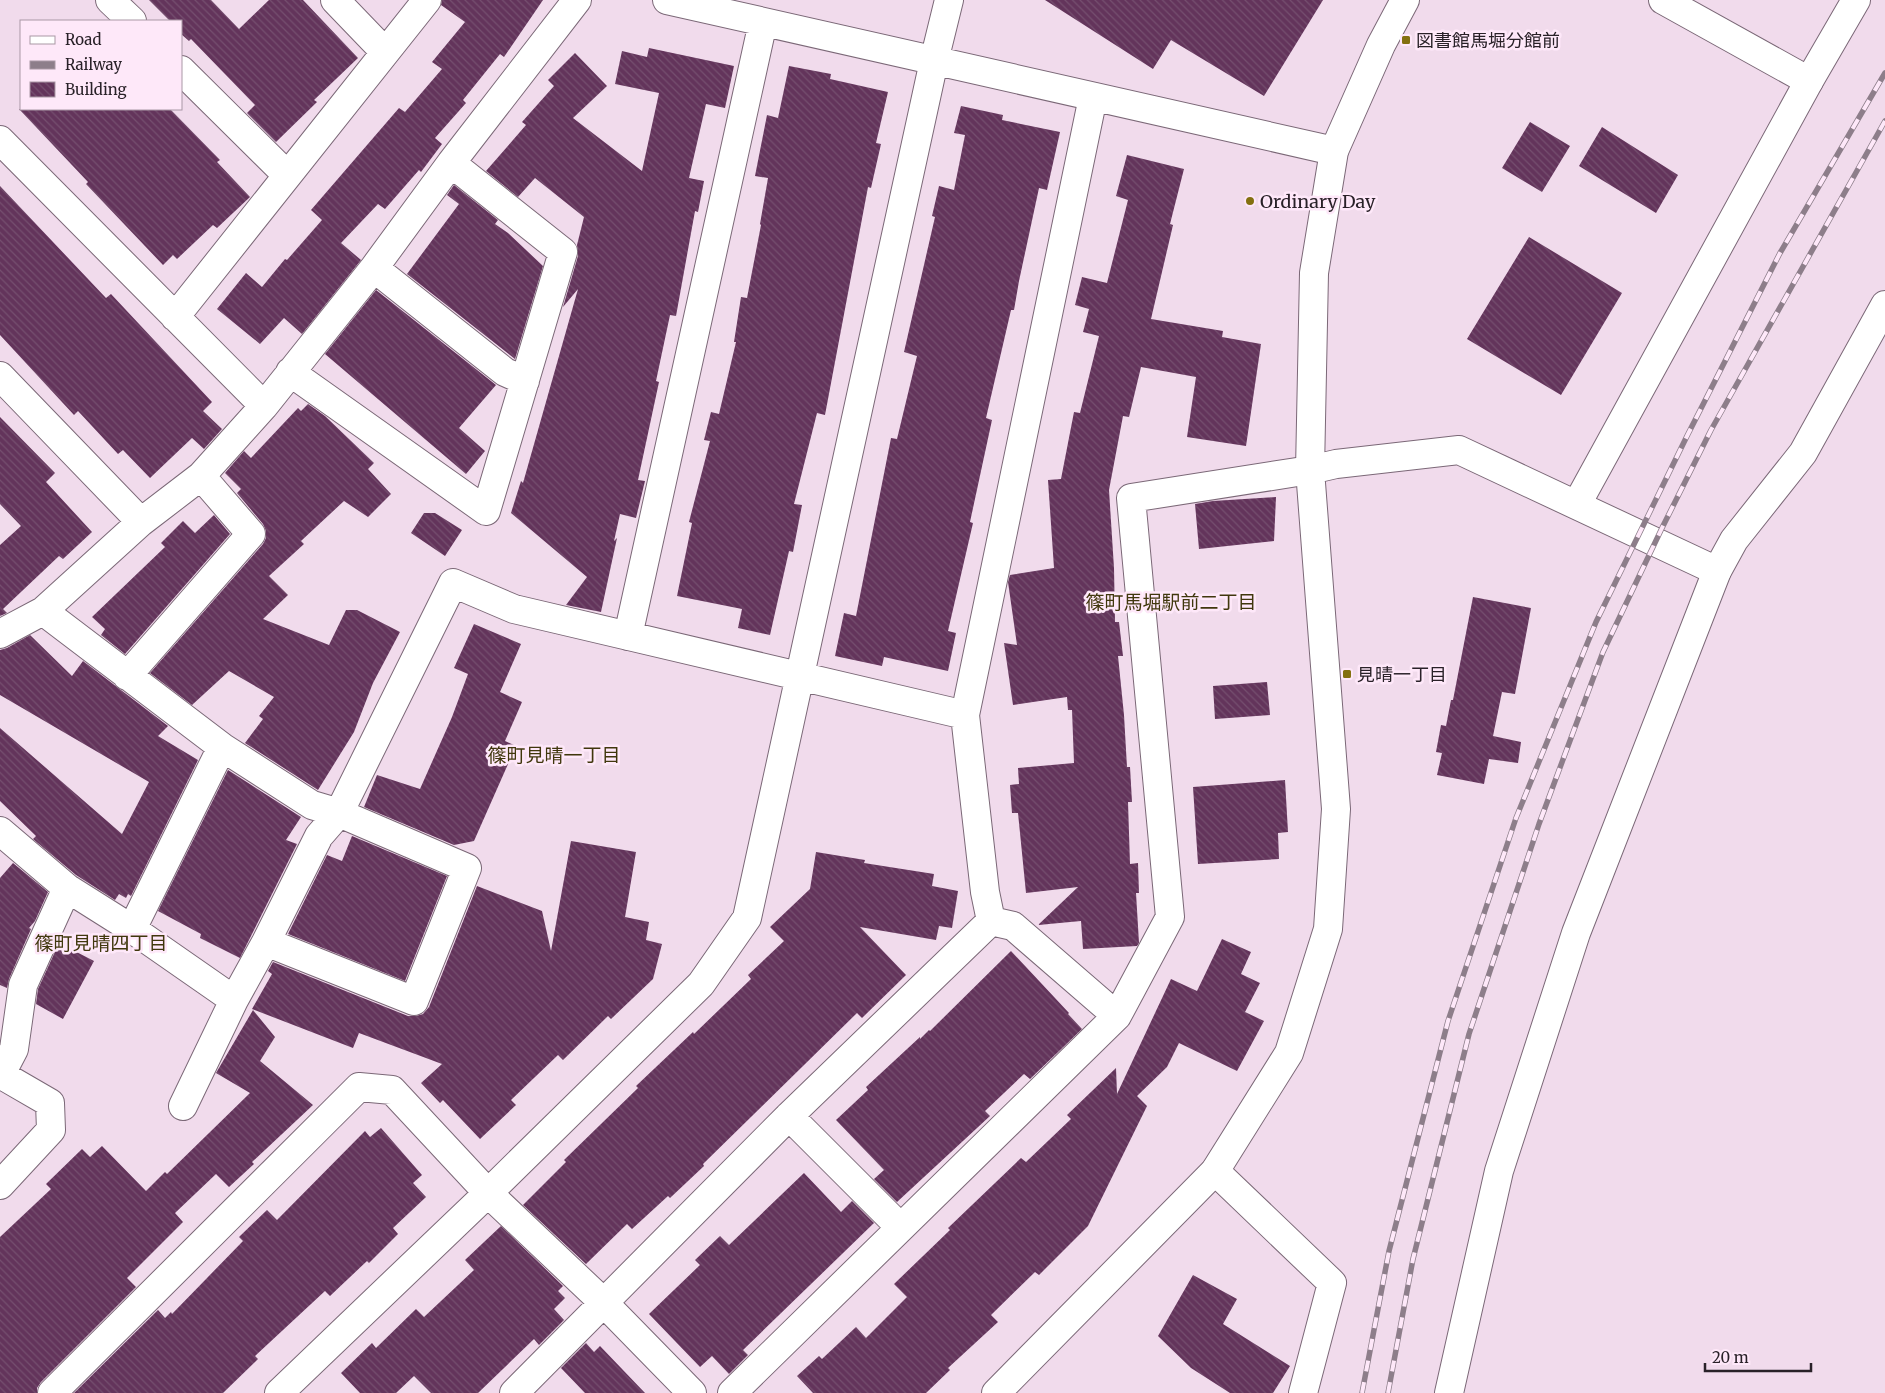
<svg xmlns="http://www.w3.org/2000/svg" width="1885" height="1393" font-family="Merriweather,'Noto Sans JP',serif">
	<style>
		.building { fill: url(#building-back-hatch) }
		.lines { fill: none; stroke-linecap: round; stroke-linejoin: round }
		.street-casing { stroke: #7b6877; stroke-width: 30 }
		.secondary-casing { stroke: #7b6877; stroke-width: 30 }
		.street { stroke: #fff; stroke-width: 28 }
		.secondary { stroke: #fff; stroke-width: 28 }
		.rail-casing { stroke: #8d7e8a; stroke-width: 5.5 }
		.rail { stroke: #fee8f9; stroke-width: 4; stroke-dasharray: 11; stroke-linecap: butt }
		.poi-dot { fill: #83700f; stroke: #fee8f9; stroke-width: 2 }
		.labels { text-anchor: middle; dominant-baseline: central; stroke-width: 5; stroke-linejoin: round; paint-order: stroke }
		.poi-label { font-size: 18px; fill: #292128; stroke: #fee8f9; text-anchor: start }
		.neighbourhood-label { font-size: 19px; fill: #40370d; stroke: #fee8f9 }
	</style>
	<defs>
		<pattern id="building-back-hatch" width="6" height="6" patternUnits="userSpaceOnUse" patternTransform="scale(1.25)"><rect width="6" height="6" fill="#63345b"/><path d="M-1 5l2 2M0 0l6 6M5-1l2 2" fill="none" stroke="#754f6f"/></pattern>
	</defs>
	<rect width="100%" height="100%" fill="#f1dbec"/>
	<!-- building -->
	<path class="building" d="M149 0H211L239 29 269 0H303L358 58 314 100 317 102 276 142 247 113 255 105 191 39 189 41 181 34V21H170Z
		M442 0H543L504 57 500 54 463 100 466 103 435 138 442 144 421 172 419 170 385 209 378 204 341 243 361 260 302 334 284 318 260 344 217 309 246 273 262 287 285 259 287 260 322 220 311 210 399 108 405 112 442 69 432 62 465 22 441 5Z
		M1045 0H1323L1264 96 1171 40 1153 69Z
		M649 48 734 66 725 108 706 104 689 178 704 181 698 212 695 211 676 316 670 315 656 381 659 382 638 480 645 481 636 518 620 514 614 541 617 538 601 612 566 605 587 577 511 513 521 481 523 483 578 289 563 307 578 256 577 245 584 217 535 178 518 197 486 171 526 125 522 122 554 86 548 80 575 53 607 86 573 118 642 171 659 93 615 84 622 51 647 57Z
		M789 66 831 74 830 79 888 92 876 143 881 144 871 188 868 187 825 415 817 413 794 504 802 505 793 552 789 551 770 635 738 628 742 609 677 596 692 523 689 522 710 441 704 440 711 412 719 414 736 342H734L741 297 747 298 761 225 760 224 768 178 755 176 767 115 778 118Z
		M961 106 1003 115 1002 120 1060 132 1047 190 1039 188 1019 281 1014 310H1011L986 418 992 420 970 522 973 523 948 631 956 633 948 671 884 657 882 666 835 656 844 613 856 616 891 438 897 439 917 356 904 352 935 217 932 216 939 186 954 190 965 135 954 133Z
		M19 109H170L220 160 217 162 250 197 217 228 213 225 177 259 173 255 163 265 86 184 88 182Z
		M1530 122 1570 146 1542 192 1502 168Z
		M1602 127 1678 175 1656 213 1579 166Z
		M1127 155 1184 169 1170 224 1173 225 1151 319 1223 331 1222 337 1261 344 1246 446 1187 437 1196 377 1141 367 1129 417 1123 416 1109 490 1114 568 1115 622H1119L1123 656H1118L1124 715 1127 767H1130L1132 802H1128L1130 864 1138 863 1139 893H1136L1139 943 1137 946 1083 949 1081 921 1038 925 1078 887 1026 893 1018 813H1012L1010 785 1019 784 1018 768 1074 763 1072 710H1068L1067 697 1013 705 1004 643 1017 645 1008 582 1010 575 1054 568 1048 480 1061 479 1074 412 1080 413 1099 336 1083 332 1089 309 1075 305 1082 277 1107 283 1128 200 1116 196Z
		M454 185 498 220 495 224 508 233 543 266 515 359 407 274 459 204 447 195Z
		M0 186 106 298 111 294 212 402 203 411 222 429 204 449 192 438 150 478 123 450 118 454 78 411 74 415 0 335Z
		M1529 237 1622 293 1561 395 1467 339Z
		M376 290 496 385 459 428 485 451 466 474 325 354Z
		M308 404 325 416 374 463 368 469 391 494 368 517 344 501 301 541 304 544 269 576 288 595 263 619 329 645 346 610H357L400 632 373 683 354 732 318 790 245 743 263 719 259 716 274 697 229 671 192 705 150 673 263 544 266 538V531L263 524 237 493 241 489 225 473 244 451 251 458 298 408 301 411Z
		M0 417 55 473 46 482 92 532 63 559 59 556 3 609 7 613 0 616V545L21 526 0 504Z
		M1276 497 1274 541 1199 549 1195 504 1213 501Z
		M424 513H435L462 530 445 556 411 533Z
		M214 515 230 534 125 654 101 635 105 629 92 617 165 547 161 543 183 521 195 533Z
		M1473 597 1531 608 1515 694 1502 692 1493 736 1521 742 1518 763 1489 759 1484 784 1437 775 1442 753 1436 752 1441 725 1446 726 1451 700H1453Z
		M474 624 521 644 500 692 522 702 505 741 516 746 474 841 454 845 364 807 377 775 420 789 452 717 468 674 454 668Z
		M30 635 72 676 83 661 168 726 158 736 198 760 131 896 128 894 126 898 119 894 115 900 76 875 33 839 36 836 0 801V728L122 834 149 782 0 695V650L7 648Z
		M1267 682 1270 715 1215 719 1213 686Z
		M228 770 301 817 286 840 297 844 240 958 200 938 201 934 158 911Z
		M1285 780 1288 832 1278 833 1279 859 1198 864 1193 787Z
		M352 836 447 876 405 981 288 934 327 855 342 861Z
		M571 841 636 852 625 917 649 922 646 940 662 944 653 979 611 1019 608 1016 563 1060 558 1055 511 1100 516 1105 480 1139 443 1100 440 1103 421 1083 442 1064 359 1033 353 1048 252 1009 272 974 268 971 273 962 408 1016H416L423 1014 429 1007 477 886 542 911 551 951Z
		M816 852 865 860 864 863 934 874 932 886 958 891 952 928 939 926 936 940 860 927 906 975 862 1018 857 1013 703 1164 704 1166 670 1198 668 1196 632 1229 627 1224 586 1264 523 1205 566 1162 564 1160 638 1088 636 1086 693 1032 694 1034 751 979 748 975 784 941 770 927 810 889Z
		M13 863 48 892 35 921 29 928 31 929 9 979 7 988 0 985V878Z
		M1222 939 1251 952 1241 974 1260 983 1245 1012 1264 1021 1237 1071 1179 1043 1167 1067 1137 1096 1147 1106 1088 1226 1039 1275 1035 1272 991 1315 998 1322 948 1368 950 1370 926 1393H813L797 1376 819 1356 822 1359 856 1327 866 1338 907 1297 894 1284 950 1230 948 1228 1021 1158 1026 1162 1071 1119 1067 1115 1116 1068 1117 1094 1171 979 1197 991Z
		M59 943 94 961 63 1019 36 1004 38 989Z
		M1011 951 1069 1013 1068 1014 1082 1029 1030 1079 1024 1074 985 1111 990 1116 897 1202 874 1179 884 1170 836 1120 868 1090 866 1087 920 1037V1039L929 1030 930 1031Z
		M253 1010 275 1037 260 1061 313 1105 252 1162 254 1164 229 1187 216 1174 175 1213 183 1222 127 1278 136 1287 41 1382 37 1388V1393H0V1237L51 1189 46 1184 82 1149 90 1157 102 1146 146 1191 165 1172 167 1174 250 1093 216 1073Z
		M381 1128 422 1175 413 1183 426 1197 393 1228 398 1234 369 1263 367 1261 330 1296 325 1291 255 1356 258 1359 223 1393H74L158 1310 165 1318 171 1312 172 1314 243 1241 239 1237 267 1210 277 1220 365 1131 370 1137Z
		M804 1173 841 1212 852 1201 874 1223 743 1350 748 1355 729 1374 712 1356 700 1367 649 1314 700 1265 695 1260 720 1236 729 1245Z
		M501 1226 563 1286 558 1291 565 1298 554 1309 564 1320 539 1345 534 1339 478 1393H431L414 1376 396 1393H360L341 1373 372 1343 376 1348 416 1309 424 1317 474 1270 465 1260Z
		M1193 1275 1237 1299 1223 1324 1290 1366 1273 1393H1230L1191 1368 1158 1336Z
		M586 1343 594 1352 600 1346 645 1393H585L561 1368Z"/>
	<g class="lines">
		<!-- street casing -->
		<g class="street-casing">
			<path id="street" d="M110 0 132 21
				M335 0 385 52
				M667 0 1334 151
				M181 70 287 175
				M1809 81 1856 0
				M0 140 264 406
				M374 268 505 372 525 381
				M175 317 427 0
				M290 372 486 511 563 252 451 163
				M0 376 141 522
				M43 611 222 747 132 929 234 1000
				M0 634 43 611 141 522 201 476 264 406 374 268 451 163 577 0
				M628 636 763 22
				M127 676 251 534 201 476
				M222 747 312 805 339 813 467 868 414 1001 266 942
				M0 831 67 888 132 929
				M991 921 1013 926 1117 1016
				M0 1074 50 1103 51 1130 0 1185
				M1 1074 14 1049 23 985 67 888
				M183 1106 234 1000 266 942 319 836 339 813 453 583 514 609 965 715
				M789 1116 900 1227
				M1215 1171 1332 1283 1303 1393
				M52 1393 359 1087 392 1090 488 1193 603 1302 692 1393
				M279 1393 488 1193 701 984 747 918 934 61 949 0
				M514 1393 789 1116 991 921 985 892 965 715 1093 97
				M732 1393 1117 1016 1170 917 1131 498 1310 470
				M1449 1393 1499 1171 1576 933 1717 571 1734 540 1803 453 1885 305"/>
		</g>
		<!-- secondary casing -->
		<g class="secondary-casing">
			<path id="secondary" d="M1310 470 1336 464 1459 450 1717 571
				M1577 504 1809 81 1663 0
				M996 1393 1215 1171 1289 1053 1328 929 1336 809 1310 470 1314 273 1334 151 1381 45 1405 0"/>
		</g>
		<!-- street -->
		<use href="#street" class="street"/>
		<!-- secondary -->
		<use href="#secondary" class="secondary"/>
		<!-- rail casing -->
		<g class="rail-casing">
			<path id="rail" d="M1362 1393 1389 1251 1448 1021 1516 818 1596 622 1687 436 1780 253 1885 73
				M1388 1393 1413 1259 1469 1034 1539 824 1603 652 1662 528 1711 430 1885 121"/>
		</g>
		<!-- rail -->
		<use href="#rail" class="rail"/>
	</g>
	<!-- markers -->
	<g class="poi-dot">
		<rect x="1401" y="35" width="10" height="10" rx="2.5"/>
		<circle cx="1250" cy="201" r="5"/>
		<rect x="1342" y="669" width="10" height="10" rx="2.5"/>
	</g>
	<g class="labels">
		<!-- poi labels -->
		<g class="poi-label">
			<text x="1416" y="40">図書館馬堀分館前</text>
			<text x="1260" y="201">Ordinary Day</text>
			<text x="1357" y="674">見晴一丁目</text>
		</g>
		<!-- neighbourhood labels -->
		<g class="neighbourhood-label">
			<text x="1171" y="602">篠町馬堀駅前二丁目</text>
			<text x="554" y="755">篠町見晴一丁目</text>
			<text x="101" y="943">篠町見晴四丁目</text>
		</g>
	</g>
	<!-- legend -->
	<rect x="20" y="20" width="162" height="90" fill="#fee8f9" stroke="#a998a5"/>
	<rect x="30" y="36" width="25" height="8" fill="#ffffff" stroke="#a998a5"/>
	<text x="65" y="45" font-size="15" fill="#292128">Road</text>
	<rect x="30" y="61" width="25" height="8" fill="#8d7e8a" stroke="#a998a5"/>
	<text x="65" y="70" font-size="15" fill="#292128">Railway</text>
	<rect x="30" y="82" width="25" height="15" fill="url(#building-back-hatch)" stroke="#a998a5"/>
	<text x="65" y="95" font-size="15" fill="#292128">Building</text>
	<!-- scale -->
	<path d="M1705 1363v8h106v-8" fill="none" stroke="#292128" stroke-width="2.5"/>
	<text x="1712" y="1363" font-size="15" fill="#292128" stroke="#fee8f9" stroke-width="4" paint-order="stroke">20 m</text>
</svg>
